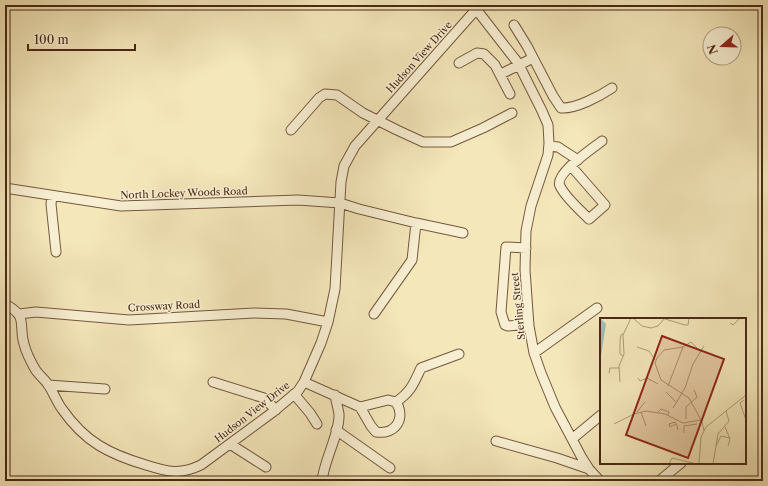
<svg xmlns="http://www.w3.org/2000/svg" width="768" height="486" font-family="'Libre Caslon Text',serif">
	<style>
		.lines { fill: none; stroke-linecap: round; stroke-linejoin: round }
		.minor-casing { stroke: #74583e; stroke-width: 11 }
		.minor { stroke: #f8efd2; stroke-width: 9 }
		.labels { text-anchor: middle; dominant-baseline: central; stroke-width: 3; stroke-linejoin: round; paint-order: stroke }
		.street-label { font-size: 10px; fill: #492815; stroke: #f8efd2 }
		.inset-road { fill: none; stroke: #b09b78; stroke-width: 1 }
		.view { fill: #8f2418; fill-opacity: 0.15; stroke: #8f2418; stroke-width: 2 }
		.inset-edge { fill: none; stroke: #492815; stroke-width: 2 }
	</style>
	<rect width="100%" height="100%" fill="#f4e7ba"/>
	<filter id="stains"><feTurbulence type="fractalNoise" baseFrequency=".005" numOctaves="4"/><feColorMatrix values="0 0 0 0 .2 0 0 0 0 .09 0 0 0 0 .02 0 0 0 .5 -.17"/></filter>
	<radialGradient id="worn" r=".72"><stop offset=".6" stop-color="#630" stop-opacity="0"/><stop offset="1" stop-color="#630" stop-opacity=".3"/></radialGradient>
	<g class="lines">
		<!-- minor casing -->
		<g class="minor-casing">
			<path id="minor" d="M476 9 518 63 542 111 548 125 549 143 548 155 531 206 526 231 525 270 529 326 534 353 541 373 555 407 582 458 589 469 600 481
				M514 25 527 46 553 96 561 108C576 109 600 96 612 88
				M459 63 477 53 484 54 495 65 510 94
				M501 74 533 58
				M291 130 319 98 325 94 337 95 363 113 397 130 423 142H451L483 128 512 113
				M549 146 558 147 578 160
				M571 166 605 205 589 219C580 210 565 197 560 186 554 174 593 148 602 141
				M5 188 121 206 298 200 340 203 359 209 416 223 463 233
				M52 196 51 204 56 252
				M526 248 506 247 501 312 505 325 508 326 529 324
				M5 304C29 317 18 324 24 344 26 352 31 362 35 369 38 374 43 378 47 383 53 391 56 401 62 409 85 442 109 454 146 465 168 472 180 475 201 465L273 412 298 391 304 382 321 343 328 322 335 289 341 182 344 166 355 146 480 5
				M19 314 36 312 129 320 254 313 286 314 328 322
				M374 314 412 260 416 223
				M534 353 597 308
				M213 382 264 398 276 410
				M304 382 360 407
				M48 385 105 389
				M294 394 310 413 317 424
				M388 400 396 402C406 418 396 435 376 432L371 426 360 407Z
				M396 402C411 392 414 383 421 368L459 354
				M336 430 390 468
				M572 439 601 415
				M496 441 557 458 589 469
				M230 444 266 467
				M322 481C324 460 340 433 339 414 338 408 336 401 335 395
				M659 481 681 463"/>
		</g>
		<!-- minor -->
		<use href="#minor" class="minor"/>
	</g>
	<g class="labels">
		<!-- street labels -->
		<g class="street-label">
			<text transform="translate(419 57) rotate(-48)">Hudson View Drive</text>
			<text transform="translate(184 193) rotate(-2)">North Lockey Woods Road</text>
			<text transform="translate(164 306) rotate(-3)">Crossway Road</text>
			<text transform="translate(518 306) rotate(-96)">Sterling Street</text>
			<text transform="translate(252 412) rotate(-38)">Hudson View Drive</text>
		</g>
	</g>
	<!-- overview -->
	<g transform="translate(600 318)">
		<rect width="146" height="146" fill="#f4e7ba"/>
		<path d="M0 0 6 6 0 45Z" fill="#9fbeb9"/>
		<path class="inset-road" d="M33 0 42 8 51 10 58 8 65 0M65 1 85 7H88L89 0M130 5 133 7 140 0M37 29 49 33 55 42M83 29 64 32 57 40 55 45 61 62 89 80 102 104 104 113M23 38 20 36V23L21 17 23 16M9 55 10 50H19M38 60 40 63 47 60 58 66M20 64 19 48 24 36 23 17 31 0M68 68 83 29 91 24 100 33M66 74 76 84M144 82 140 85 146 102M73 90 85 70 93 46 104 28M37 94 45 84M41 94 46 108M58 94 61 91 69 94 68 97M86 101V89L97 79 94 72M14 106 34 96 46 93 65 96 83 105 101 102M76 106 70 109 69 106 75 104 77 108 78 112M125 109 130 121 128 128M84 115V108L97 106M116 128 121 118 130 120M69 146 72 140 97 146M99 146 101 119 106 109 146 77M113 146 118 116 129 103 126 93"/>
		<path class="view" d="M62 18 124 41 88 140 26 117Z"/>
		<rect width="146" height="146" class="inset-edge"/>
	</g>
	<!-- margin -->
	<rect width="768" height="486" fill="none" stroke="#f4e7ba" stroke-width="20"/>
	<rect x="6" y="6" width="756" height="474" fill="none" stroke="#492815" stroke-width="2"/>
	<rect x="10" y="10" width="748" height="466" fill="none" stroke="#492815"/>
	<!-- north arrow -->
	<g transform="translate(722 46) rotate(250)"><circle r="19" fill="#f8efd2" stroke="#b29f86"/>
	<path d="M0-3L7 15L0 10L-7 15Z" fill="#8f2418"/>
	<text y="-6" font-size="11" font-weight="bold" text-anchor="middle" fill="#492815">N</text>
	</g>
	<!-- scale -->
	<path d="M28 44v6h107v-6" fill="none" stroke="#492815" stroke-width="2"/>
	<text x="34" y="44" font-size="12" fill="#492815" stroke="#f8efd2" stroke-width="3" paint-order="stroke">100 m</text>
	<rect width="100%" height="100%" filter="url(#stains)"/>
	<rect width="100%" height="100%" fill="url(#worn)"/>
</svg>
